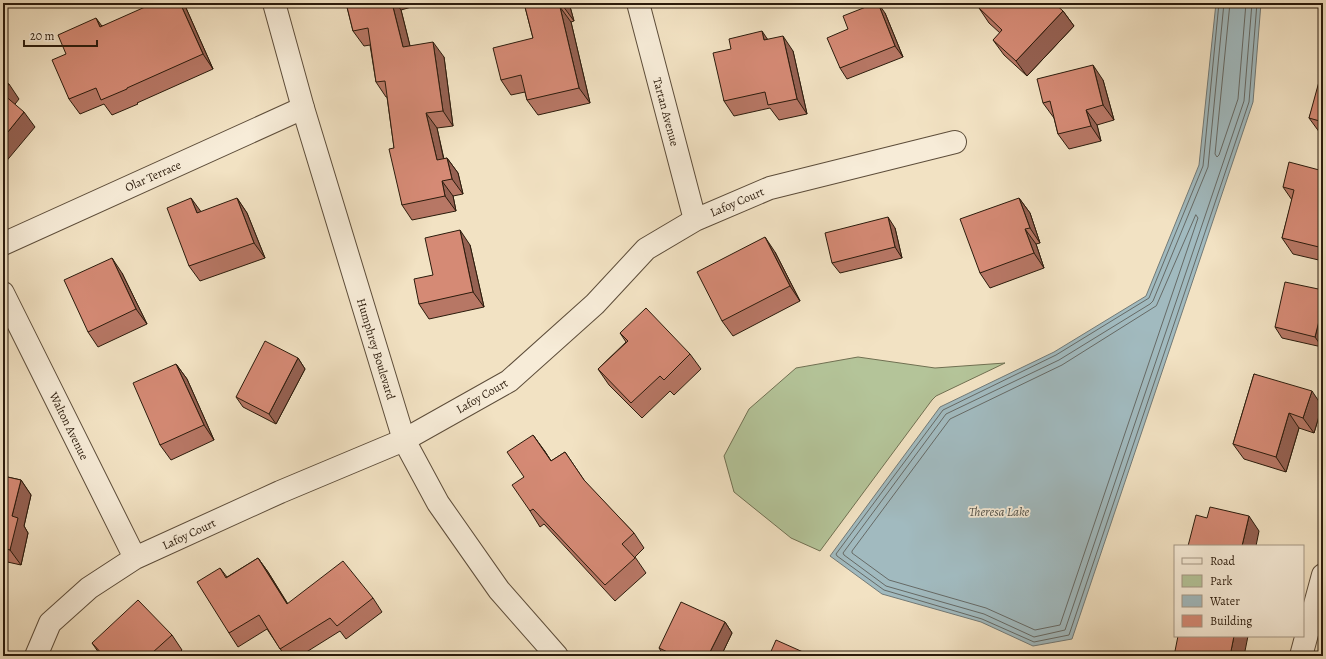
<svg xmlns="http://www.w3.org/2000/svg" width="1326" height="659" font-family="Alegreya,serif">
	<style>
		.green { fill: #b4c499; stroke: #707052 }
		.water { fill: #a1babf; stroke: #727a77 }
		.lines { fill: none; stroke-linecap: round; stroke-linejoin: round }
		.shore { stroke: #666a66; stroke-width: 1 }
		.minor-casing { stroke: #5d4d3a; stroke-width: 24 }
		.tertiary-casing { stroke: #5d4d3a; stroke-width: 24 }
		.minor { stroke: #f7ecd8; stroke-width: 22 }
		.tertiary { stroke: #f7ecd8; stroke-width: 22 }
		.wall { fill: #b77765; stroke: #2b1b0c }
		.shaded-wall { fill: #956152; stroke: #2b1b0c }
		.building { fill: #d58a75; stroke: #2b1b0c }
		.labels { text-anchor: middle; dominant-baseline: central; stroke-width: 3.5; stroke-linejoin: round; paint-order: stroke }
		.street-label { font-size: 12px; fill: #2b1b0c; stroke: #f7ecd8 }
		.water-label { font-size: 13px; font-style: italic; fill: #54534b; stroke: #f7ecd8 }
	</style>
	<rect width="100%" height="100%" fill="#f2e2c3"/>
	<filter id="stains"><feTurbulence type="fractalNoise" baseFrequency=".005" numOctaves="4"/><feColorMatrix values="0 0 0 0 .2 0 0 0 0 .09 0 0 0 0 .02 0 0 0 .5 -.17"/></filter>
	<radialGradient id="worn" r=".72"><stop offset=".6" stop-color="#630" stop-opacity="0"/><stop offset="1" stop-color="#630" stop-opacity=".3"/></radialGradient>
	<!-- green -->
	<path class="green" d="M858 357 935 368 1005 363 936 396 932 400 820 551 791 538 734 492 724 456 749 409 796 368Z"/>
	<!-- water -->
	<path class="water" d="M1216 3H1261L1253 102 1072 639 1033 646 981 622 882 594 830 556 940 407 1054 352 1146 296 1199 165Z"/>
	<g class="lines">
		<!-- shore -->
		<path class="shore" d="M1219 3 1203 166 1149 298 1056 355 943 410 836 554 837 556 884 590 982 619 1034 642 1069 635 1249 102 1257 3
			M1224 3 1208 167 1153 301 1150 304 1059 360 946 414 843 553 844 555 886 586 984 614 1034 637 1065 630 1244 101 1252 3
			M1230 3 1215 154 1217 157 1219 155 1238 99 1246 3
			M1196 215 1198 218 1060 625 1035 630 986 608 889 580 852 553V551L950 419 1062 365 1156 306Z"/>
		<!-- minor casing -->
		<g class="minor-casing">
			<path id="minor" d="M638 3 695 220
				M3 244 303 108
				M3 293 135 558
				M36 656 50 623 89 588 135 558 280 492 404 440 509 381 595 304 646 249 695 220 770 188 955 142
				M1301 656 1323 575"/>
		</g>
		<!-- tertiary casing -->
		<g class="tertiary-casing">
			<path id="tertiary" d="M274 3 303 108 404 440 438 503 499 590 557 656"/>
		</g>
		<!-- minor -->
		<use href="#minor" class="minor"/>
		<!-- tertiary -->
		<use href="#tertiary" class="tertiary"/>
	</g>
	<!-- wall -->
	<path class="wall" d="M346 3H421L422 4 401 10 410 46 444 57 453 126 437 128 444 159 447 158 458 173 463 194 453 196 456 211 412 220 402 205 387 97H386L376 82 370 45 364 46 353 31Z
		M509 3H518L511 5Z
		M524 3H569L574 21 571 22 590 103 538 115 527 100 525 92 511 95 501 80 533 38Z
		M186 8 213 69 137 103 138 104 112 115 104 104 80 114 69 99 66 54 102 26Z
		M979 8 1063 11 1074 26 1027 76 1004 55 993 40 1000 33 989 23Z
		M885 13 903 57 847 79 840 68 848 29Z
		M767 39 793 51 807 114 779 120 770 108 734 116 724 101 731 49Z
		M1323 79V134L1320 133 1309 118Z
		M1103 80 1114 120 1097 125 1101 141 1069 149 1058 134 1054 118 1043 103Z
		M1323 171V261L1293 254 1282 238 1292 200 1283 187Z
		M237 198 247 213 265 258 200 281 189 266Z
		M1019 198 1030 213 1040 243 1036 244 1044 268 990 288 980 273Z
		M895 228 902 258 840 273 832 263Z
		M470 245 484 307 429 319 419 304 433 275Z
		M775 252 800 301 733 336 722 321Z
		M122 273 147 324 98 347 88 332Z
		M1323 290V345L1322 347 1282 338 1275 327Z
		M620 333 690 354 701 369 674 395 670 391 642 418 609 385 598 369 626 342Z
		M298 358 305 369 276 424 243 407 236 397Z
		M176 364 187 379 214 440 171 460 160 445Z
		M1254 374 1322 406 1314 433 1299 428 1286 472 1244 459 1233 444Z
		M544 450 551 461 565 452 586 483 634 533 644 548 635 557 646 573 615 601 544 524 540 527 530 511 524 477Z
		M3 476 21 480 31 495 24 526 28 533 21 565 3 561Z
		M258 558 268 572 288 604 373 598 382 612 346 639 340 631 300 656H285L267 629 238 647 229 633 220 568 227 577Z
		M725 622 732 633 721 656H664L659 648Z
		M172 635 182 650 176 656H101L92 643Z"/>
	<!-- shaded-wall -->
	<path class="shaded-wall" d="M180 3H182L186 8 213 69 203 54Z
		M392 3H396L401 10 414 62 403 47Z
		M562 3H569L574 21 563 6Z
		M878 3 885 13 903 57 895 46Z
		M560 7 571 22 590 103 579 88Z
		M1063 11 1074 26 1027 76 1016 61Z
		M96 18 107 33 100 27Z
		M762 31 772 46 764 40Z
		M783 36 793 51 807 114 797 99Z
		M433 42 444 57 453 126 443 111Z
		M1093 65 1103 80 1114 120 1103 105Z
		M9 84 19 99 12 108 3 95V91Z
		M1086 110 1097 125 1101 141 1091 126Z
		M24 112 35 127 4 164 3 162V138Z
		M426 113 437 128 447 175 437 160Z
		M447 158 458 173 463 194 452 179Z
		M442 181 453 196 456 211 445 196Z
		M191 198 202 213H197Z
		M237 198 247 213 265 258 254 243Z
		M1019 198 1030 213 1040 243 1030 228Z
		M888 217 895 228 902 258 895 247Z
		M1025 229 1036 244 1044 268 1034 253Z
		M460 230 470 245 484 307 473 292Z
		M765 237 775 252 800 301 790 286Z
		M112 258 122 273 147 324 136 309Z
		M1320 317 1323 321 1322 347 1315 337Z
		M298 358 305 369 276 424 269 414Z
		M176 364 187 379 214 440 204 425Z
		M1312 391 1322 406 1314 433 1303 418Z
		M1289 413 1299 428 1286 472 1276 457Z
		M533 435 544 450 561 476 551 461Z
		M21 480 31 495 24 526 28 533 21 565 10 550 12 516Z
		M1249 516 1259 531 1256 546H1242Z
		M258 558 268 572 296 618 287 604Z
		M725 622 732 633 721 656H708Z
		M1234 636H1248L1244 656H1230Z"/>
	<!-- building -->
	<path class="building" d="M154 3H180L203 54 127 88V89L101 100 96 88 69 99 52 60 66 54 58 35 96 18 100 27Z
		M346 3H392L403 47 433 42 443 111 426 113 437 160 447 158 452 179 442 181 445 196 402 205 389 149 394 148 385 81 376 82 368 28 353 31Z
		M524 3H562L563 6 560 7 579 88 527 100 521 75 501 80 493 48 533 38Z
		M876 3H878L895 46 840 68 827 38 848 29 843 16Z
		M984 3H1054L1063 11 1016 61 993 40 1002 30 979 8Z
		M762 31 764 40 783 36 797 99 768 105 765 92 724 101 713 53 731 49 729 39Z
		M1093 65 1103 105 1086 110 1091 126 1058 134 1050 101 1043 103 1037 79Z
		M1320 78 1323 79V122L1309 118Z
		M3 79 9 84 3 91Z
		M3 94 24 112 3 138Z
		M1289 162 1323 171V248L1282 238 1294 190 1283 187Z
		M191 198 197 213 237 198 254 243 189 266 167 208Z
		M1019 198 1030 228 1025 229 1034 253 980 273 960 219Z
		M888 217 895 247 832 263 825 233Z
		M460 230 473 292 419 304 414 279 433 275 425 238Z
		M765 237 790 286 722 321 697 272Z
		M112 258 136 309 88 332 64 280Z
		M1285 282 1323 290V317H1320L1315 337 1275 327Z
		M646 308 690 354 664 380 660 376 631 403 598 369 628 341 620 333Z
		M265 341 298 358 269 414 236 397Z
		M176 364 204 425 160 445 133 383Z
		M1254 374 1312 391 1303 418 1289 413 1276 457 1233 444Z
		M533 435 551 461 565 452 584 480 634 533 622 544 635 558 605 585 533 509 530 511 512 485 524 477 507 452Z
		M3 476 21 480 12 516 18 518 10 550 3 548Z
		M1210 507 1249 516 1242 546H1188L1196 515 1207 518Z
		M258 558 287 604 343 561 373 598 337 626 330 618 280 649 259 615 229 633 197 582 220 568 226 578Z
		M138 600 172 635 152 653 154 656H104L92 643Z
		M681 602 725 622 708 656H676L659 648Z
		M1178 636H1234L1230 656H1174Z
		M776 640 812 656H769Z"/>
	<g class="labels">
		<!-- street labels -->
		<g class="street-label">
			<text transform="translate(666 112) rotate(75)">Tartan Avenue</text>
			<text transform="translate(153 176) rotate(-24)">Olar Terrace</text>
			<text transform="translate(737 202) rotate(-23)">Lafoy Court</text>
			<text transform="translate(376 349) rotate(73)">Humphrey Boulevard</text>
			<text transform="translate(482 396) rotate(-30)">Lafoy Court</text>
			<text transform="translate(69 426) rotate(64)">Walton Avenue</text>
			<text transform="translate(189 534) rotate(-25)">Lafoy Court</text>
		</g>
		<!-- water labels -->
		<g class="water-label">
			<text x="999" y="511">Theresa Lake</text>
		</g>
	</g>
	<!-- margin -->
	<rect width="1326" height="659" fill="none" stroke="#f2e2c3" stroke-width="16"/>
	<rect x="4" y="4" width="1318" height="651" fill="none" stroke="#2b1b0c" stroke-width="2"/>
	<rect x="8" y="8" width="1310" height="643" fill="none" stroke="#2b1b0c"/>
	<!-- legend -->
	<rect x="1174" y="545" width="130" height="92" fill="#f7ecd8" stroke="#a59886"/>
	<rect x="1182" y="558" width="20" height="6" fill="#f7ecd8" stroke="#a59886"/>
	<text x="1210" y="565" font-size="12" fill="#2b1b0c">Road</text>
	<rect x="1182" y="575" width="20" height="12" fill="#b4c499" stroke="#a59886"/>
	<text x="1210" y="585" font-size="12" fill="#2b1b0c">Park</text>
	<rect x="1182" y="595" width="20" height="12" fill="#a1babf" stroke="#a59886"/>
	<text x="1210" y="605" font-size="12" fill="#2b1b0c">Water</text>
	<rect x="1182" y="615" width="20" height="12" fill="#d58a75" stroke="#a59886"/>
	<text x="1210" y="625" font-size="12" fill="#2b1b0c">Building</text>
	<!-- scale -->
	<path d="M24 40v6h73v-6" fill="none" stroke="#2b1b0c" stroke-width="2"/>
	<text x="30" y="40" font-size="12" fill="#2b1b0c" stroke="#f7ecd8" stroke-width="3" paint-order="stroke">20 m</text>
	<rect width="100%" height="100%" filter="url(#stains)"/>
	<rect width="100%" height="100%" fill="url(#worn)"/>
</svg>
